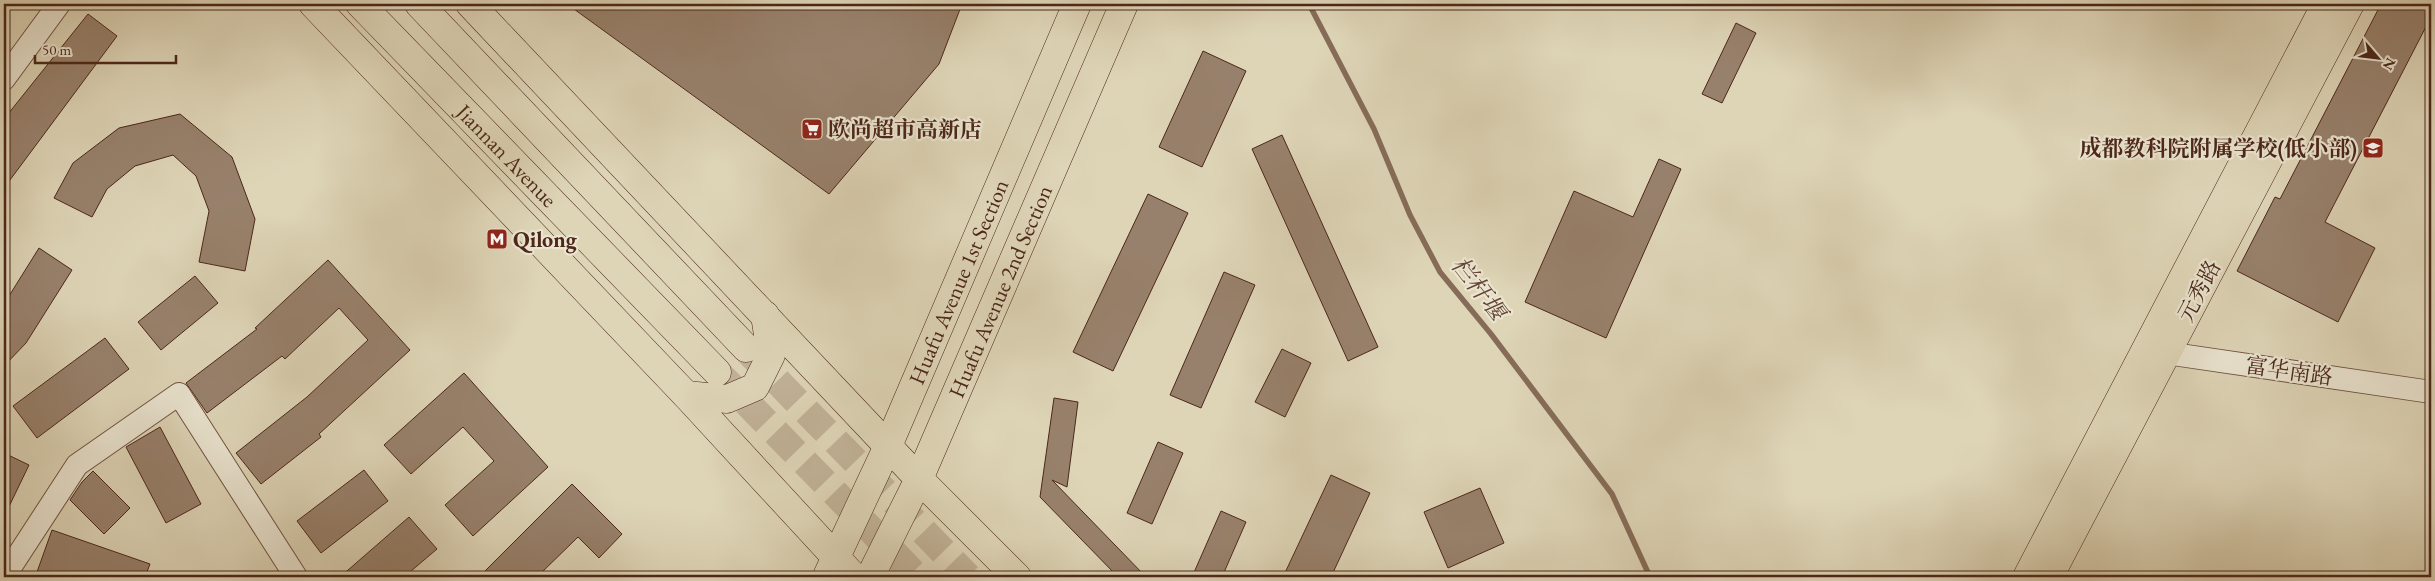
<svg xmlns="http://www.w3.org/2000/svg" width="2435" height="581" font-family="'EB Garamond','Noto Serif SC',serif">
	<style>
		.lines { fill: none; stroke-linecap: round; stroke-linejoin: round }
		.stream { stroke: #866c58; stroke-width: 5.5 }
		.building { fill: #98816c; stroke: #4c271a }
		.highway-tunnel { stroke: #c1b298; stroke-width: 28; stroke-dasharray: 28 14; stroke-linecap: butt }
		.minor-casing { stroke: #705241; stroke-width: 24 }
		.major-casing { stroke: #4c271a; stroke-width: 29 }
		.highway-casing { stroke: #4c271a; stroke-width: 29 }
		.minor { stroke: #eae4d0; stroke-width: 22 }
		.major { stroke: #ded5b7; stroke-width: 28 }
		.highway { stroke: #ded5b7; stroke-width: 28 }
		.labels { text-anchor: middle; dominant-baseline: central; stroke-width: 4.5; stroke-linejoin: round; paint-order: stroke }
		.poi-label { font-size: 22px; font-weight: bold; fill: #4c271a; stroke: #eae4d0; text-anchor: start }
		.street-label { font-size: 22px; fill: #4c271a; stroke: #eae4d0 }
		.water-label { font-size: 24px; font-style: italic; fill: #644434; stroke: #eae4d0 }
	</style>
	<rect width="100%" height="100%" fill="#ded5b7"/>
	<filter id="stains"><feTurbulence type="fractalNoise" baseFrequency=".004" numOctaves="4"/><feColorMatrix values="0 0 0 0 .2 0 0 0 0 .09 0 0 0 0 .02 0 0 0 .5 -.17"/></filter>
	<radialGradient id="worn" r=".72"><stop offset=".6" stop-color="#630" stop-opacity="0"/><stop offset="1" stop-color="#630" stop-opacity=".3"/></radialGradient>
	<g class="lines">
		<!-- stream -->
		<path class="stream" d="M1309 4 1374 129 1410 215 1440 272 1491 334 1612 494 1650 577"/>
	</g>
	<!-- building -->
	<path class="building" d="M567 4H962L939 64 829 194Z
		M2381 4H2431V17L2325 222 2375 248 2338 322 2237 271 2275 197 2280 199Z
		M88 14 117 36 4 188V119Z
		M1736 23 1756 33 1722 103 1702 94Z
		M1203 51 1246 71 1202 167 1159 147Z
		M180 114 232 157 255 219 245 271 199 262 209 211 196 176 173 155 135 166 107 189 92 217 54 198 73 163 119 128Z
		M1282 135 1378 347 1348 361 1252 149Z
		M1659 159 1681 169 1606 338 1525 302 1574 191 1633 217Z
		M1148 194 1188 213 1113 371 1073 352Z
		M39 248 72 270 26 343 4 366V304Z
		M328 260 410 350 319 434 321 437 261 484 236 453 307 397 368 340 339 308 285 359 282 356 207 413 186 383 257 329 255 328Z
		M1224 272 1255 285 1201 408 1170 395Z
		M195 276 218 303 161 350 138 322Z
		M105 338 129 369 37 438 13 406Z
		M1282 349 1311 363 1285 417 1255 402Z
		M464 373 548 467 473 536 445 505 494 461 463 427 411 474 384 445Z
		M1054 398 1078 402 1067 487 1052 480 1146 577H1118L1040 497Z
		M160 427 201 504 166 523 126 447Z
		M1158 442 1183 453 1152 524 1127 513Z
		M4 453 29 465 4 517Z
		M364 470 388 501 321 553 297 521Z
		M93 471 130 508 104 534 70 500 82 482Z
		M1331 475 1370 493 1331 577H1283Z
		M572 484 622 534 599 558 578 537 537 577H479Z
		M1480 488 1504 543 1448 568 1424 512Z
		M1221 511 1246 522 1222 577H1192Z
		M409 517 437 549 404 577H340Z
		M52 530 150 564 145 577H51L37 572Z"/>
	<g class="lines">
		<!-- highway-tunnel -->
		<path class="highway-tunnel" d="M748 351 968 577
			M717 372 917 577"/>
		<!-- minor casing -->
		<g class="minor-casing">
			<path id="minor" d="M4 79 59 4
				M2152 346 2166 353 2431 392
				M4 577 77 465 179 394 296 577"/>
		</g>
		<!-- major casing -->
		<g class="major-casing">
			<g id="major">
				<path d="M313 4 686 395 854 577"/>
				<path d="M470 4 919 479 1017 577"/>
				<path d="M686 395 727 399 755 387 771 355 765 315"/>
				<path id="s1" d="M828 574 888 446 1077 4"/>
				<path id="s2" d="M870 577 919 479 1124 4"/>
				<path d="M2027 577 2326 4"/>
				<path d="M2049 577 2350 4"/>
			</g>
		</g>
		<!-- highway casing -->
		<g class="highway-casing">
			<g id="highway">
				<path id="s3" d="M360 4 717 372"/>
				<path d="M419 4 746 348"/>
			</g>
		</g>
		<!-- minor -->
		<use href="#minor" class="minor"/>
		<!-- major -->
		<use href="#major" class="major"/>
		<!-- highway -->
		<use href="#highway" class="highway"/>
	</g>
	<!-- icons -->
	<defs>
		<g id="supermarket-square" transform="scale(1.125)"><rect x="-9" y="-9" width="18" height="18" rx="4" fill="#8f2418" stroke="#eae4d0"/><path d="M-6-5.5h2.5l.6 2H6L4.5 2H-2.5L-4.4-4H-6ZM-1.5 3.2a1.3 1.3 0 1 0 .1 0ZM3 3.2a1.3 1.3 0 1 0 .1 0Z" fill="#fff"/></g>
		<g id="school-square" transform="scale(1.125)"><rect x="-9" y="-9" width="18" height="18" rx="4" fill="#8f2418" stroke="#eae4d0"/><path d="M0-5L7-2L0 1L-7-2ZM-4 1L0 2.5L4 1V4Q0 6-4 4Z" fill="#fff"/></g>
		<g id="metro-square" transform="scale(1.125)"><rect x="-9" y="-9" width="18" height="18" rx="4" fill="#8f2418" stroke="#eae4d0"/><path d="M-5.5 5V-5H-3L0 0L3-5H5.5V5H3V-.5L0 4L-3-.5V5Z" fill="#fff"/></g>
	</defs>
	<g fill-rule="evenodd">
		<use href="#supermarket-square" x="812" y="129"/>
		<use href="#school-square" x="2373" y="148"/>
		<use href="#metro-square" x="497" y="239"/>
	</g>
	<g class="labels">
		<!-- poi labels -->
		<g class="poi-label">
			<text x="828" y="129">欧尚超市高新店</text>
			<text x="2357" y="148" text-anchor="end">成都教科院附属学校(低小部)</text>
			<text x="513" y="239">Qilong</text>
		</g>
		<!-- street labels -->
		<g class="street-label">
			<text stroke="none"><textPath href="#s3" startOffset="211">Jiannan Avenue</textPath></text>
			<text stroke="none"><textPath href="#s1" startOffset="320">Huafu Avenue 1st Section</textPath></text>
			<text transform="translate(2199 291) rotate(-62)">元秀路</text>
			<text stroke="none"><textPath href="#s2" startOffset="314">Huafu Avenue 2nd Section</textPath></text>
			<text transform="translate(2289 371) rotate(8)">富华南路</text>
		</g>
		<!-- water labels -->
		<g class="water-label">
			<text transform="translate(1479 288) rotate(52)">栏杆堰</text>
		</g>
	</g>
	<!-- margin -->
	<rect width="2435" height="581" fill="none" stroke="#ded5b7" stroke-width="20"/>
	<rect x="5" y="5" width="2425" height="571" fill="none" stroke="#4c271a" stroke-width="2.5"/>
	<rect x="10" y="10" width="2415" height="561" fill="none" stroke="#4c271a"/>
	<!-- north arrow -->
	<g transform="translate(2378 58) rotate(118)" stroke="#eae4d0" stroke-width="4" paint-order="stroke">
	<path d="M0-4L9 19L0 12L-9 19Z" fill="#4c271a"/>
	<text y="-8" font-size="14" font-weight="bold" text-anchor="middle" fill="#4c271a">N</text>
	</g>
	<!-- scale -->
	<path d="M35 55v8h141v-8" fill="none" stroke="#4c271a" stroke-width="2.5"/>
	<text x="42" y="55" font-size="15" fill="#4c271a" stroke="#eae4d0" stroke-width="4" paint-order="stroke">50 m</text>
	<rect width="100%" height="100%" filter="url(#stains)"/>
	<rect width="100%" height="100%" fill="url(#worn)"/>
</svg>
